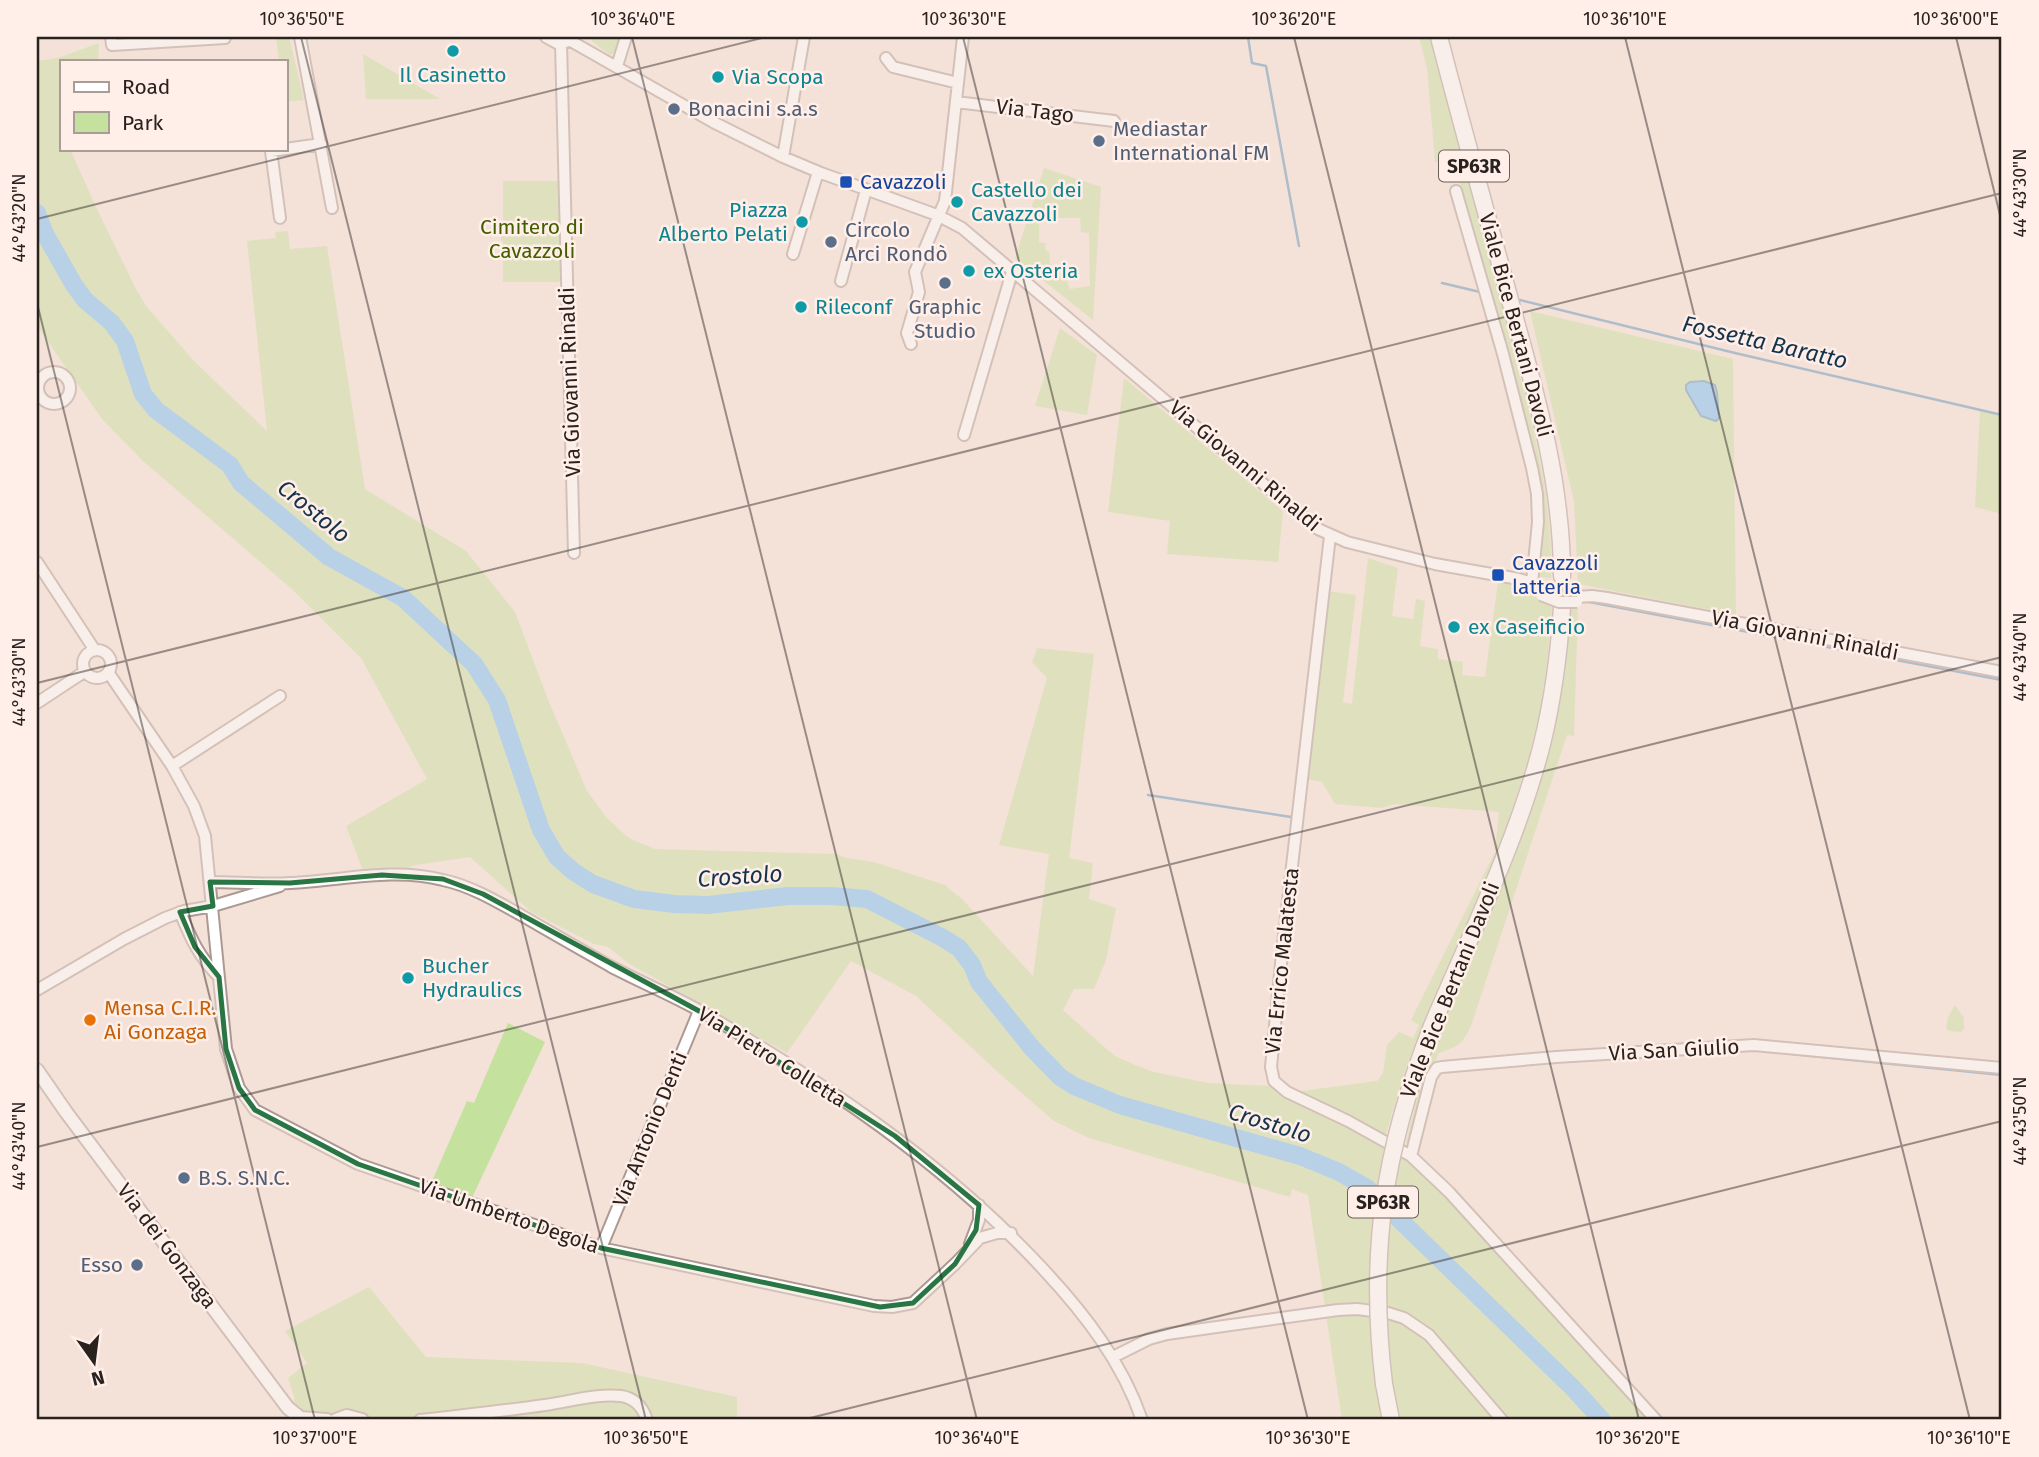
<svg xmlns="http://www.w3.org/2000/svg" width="2039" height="1457" font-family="'Fira Sans',sans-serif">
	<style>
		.green { fill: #c5e19e; fill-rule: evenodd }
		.water { fill: #72bcf9; stroke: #5c8eb8; stroke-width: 2 }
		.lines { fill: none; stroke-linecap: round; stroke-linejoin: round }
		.stream { stroke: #5c8eb8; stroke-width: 2.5 }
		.river { stroke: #72bcf9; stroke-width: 18 }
		.highway-tunnel { stroke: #cbbbb3; stroke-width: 16; stroke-dasharray: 16 8; stroke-linecap: butt }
		.minor-casing { stroke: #ac9a92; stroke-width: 14 }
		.major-casing { stroke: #ac9a92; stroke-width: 16 }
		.highway-casing { stroke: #ac9a92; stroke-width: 19 }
		.minor { stroke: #fff; stroke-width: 10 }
		.major { stroke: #fff; stroke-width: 12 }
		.highway { stroke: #fff; stroke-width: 16 }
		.minor-bridge-casing { stroke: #ac9a92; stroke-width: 14; stroke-linecap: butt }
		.highway-bridge-casing { stroke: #ac9a92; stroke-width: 19; stroke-linecap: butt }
		.minor-bridge { stroke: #fff; stroke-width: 10 }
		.highway-bridge { stroke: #fff; stroke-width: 16 }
		.marked { fill: none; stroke: #297544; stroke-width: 5; stroke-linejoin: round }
		.ticks { fill: none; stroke: #29221f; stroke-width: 2; stroke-opacity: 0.45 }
		.culture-dot { fill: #0f9aa8; stroke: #ffefe8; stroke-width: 2.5 }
		.service-dot { fill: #5c6f8a; stroke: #ffefe8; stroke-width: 2.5 }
		.transit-dot { fill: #1a4fb4; stroke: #ffefe8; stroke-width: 2.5 }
		.food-dot { fill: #e8710a; stroke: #ffefe8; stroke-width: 2.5 }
		.labels { text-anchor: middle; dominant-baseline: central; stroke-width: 5; stroke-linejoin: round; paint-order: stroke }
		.shield { fill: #ffefe8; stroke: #69605b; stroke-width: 2 }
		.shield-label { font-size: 19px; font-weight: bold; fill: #29221f }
		.culture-label { font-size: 21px; fill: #0d838f; stroke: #ffefe8; text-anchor: start }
		.service-label { font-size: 21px; fill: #4e5e75; stroke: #ffefe8; text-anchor: start }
		.street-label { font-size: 21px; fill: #29221f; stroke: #ffefe8 }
		.transit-label { font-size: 21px; fill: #164399; stroke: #ffefe8; text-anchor: start }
		.park-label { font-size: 21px; fill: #425e00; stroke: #ffefe8 }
		.food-label { font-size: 21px; fill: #c56008; stroke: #ffefe8; text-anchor: start }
		.water-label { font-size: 23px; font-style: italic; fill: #14334c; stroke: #ffefe8 }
		.neatline { fill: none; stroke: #29221f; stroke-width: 2.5 }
		.ticks-label { font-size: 18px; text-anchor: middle; fill: #29221f }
	</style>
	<rect width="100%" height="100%" fill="#f4e1d8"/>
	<!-- green -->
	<path class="green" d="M276 37H289L304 100 285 102V61H279Z
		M589 37H621L617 52 610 55 593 42Z
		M1419 37H1430L1508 318 1507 327C1529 410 1553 491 1551 578L1539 577 1541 525 1463 199 1456 160 1435 162 1427 68Z
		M99 43 98 61H61V149H70L96 207 135 287 146 306 194 361 267 431 247 241 276 238 275 232 288 231 290 249 327 246 365 489 466 551 515 612 549 702 587 791 606 817 623 833 631 839 655 849 836 854 847 858 874 862 945 885 962 899 1033 976 1049 854 999 845 1047 678 1032 662 1037 648 1094 654 1069 858 1093 863 1089 899 1116 908 1106 960 1094 989H1074L1063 1010 1102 1045 1115 1056 1135 1065 1154 1072 1208 1083 1270 1086 1407 1155 1654 1420H1342L1308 1195 1292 1189 1290 1197 1089 1138 1054 1121 1000 1074 916 996 851 961 787 1053 628 963 608 947 594 944 531 912 470 857 416 865 382 875 365 876 346 826 427 779 361 658 294 591 143 461 102 419 37 326V61L58 58Z
		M363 54 440 99H366Z
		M1044 168 1101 187 1093 320 1015 258ZM1039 218H1080L1081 232 1089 233 1090 286 1070 289 1066 279 1051 273 1049 251H1046L1045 243 1039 242Z
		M503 181H560L561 282H503V241H501V228L503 227Z
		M1530 311 1733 359 1736 615 1578 584 1574 502Z
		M1060 328 1097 355 1087 415 1035 406Z
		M1124 378 1283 511 1278 562 1167 554 1170 521 1108 512Z
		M1980 411 2002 415V514L1975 507Z
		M1368 558 1398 568 1392 616 1413 619 1416 599 1425 601 1420 646 1438 649V659L1463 662 1462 675 1485 677 1498 582C1506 583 1516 583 1522 586 1534 591 1540 602 1552 607L1547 664 1540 711 1529 757 1503 838 1425 1019 1405 1071 1385 1137 1303 1097 1301 1091 1377 1081 1383 1073 1387 1045 1399 1032 1413 1038 1419 1025 1411 1020 1495 852 1499 812 1394 804 1382 808 1335 804 1322 782 1302 778 1328 591 1356 595 1343 702 1352 704Z
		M1578 607 1574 736 1567 735 1472 1023C1463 1044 1460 1046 1439 1053L1430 1073 1408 1145 1406 1143C1418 1087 1438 1030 1460 977 1482 924 1509 874 1528 820 1552 752 1566 680 1571 608Z
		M1955 1005 1964 1018V1029L1961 1032 1949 1031 1946 1028 1948 1017Z
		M508 1023 545 1042 470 1202 429 1188 467 1101 474 1103Z
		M369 1287 426 1357 582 1363 737 1397V1420H648L646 1416 615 1420H536L535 1416 502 1420H327L288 1408 295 1399 288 1378 307 1363 285 1331Z"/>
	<!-- water -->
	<path class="water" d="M1704 381 1715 385 1717 393 1719 418 1716 421 1701 416 1686 390V385L1690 382Z"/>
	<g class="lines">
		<!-- stream -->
		<path class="stream" d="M1248 37 1252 63 1266 66 1299 246
			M1442 283 1480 292
			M1520 300 1735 353 2002 415
			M1584 601 2002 680
			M1148 795 1291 817 1293 815
			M1792 1054 2002 1075"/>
		<!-- river -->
		<path class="river" d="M37 213 45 234 74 285 85 300 112 323 125 341 143 394 156 410 230 465 241 483 329 557 403 598 474 664 497 700 541 830 557 857 574 872 593 884 634 899 674 904 708 905 788 896H831L867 899 943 938 959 948 972 965 979 982 1032 1048 1060 1077 1074 1086 1120 1105 1300 1156 1339 1172 1367 1188 1573 1388 1602 1420"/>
		<!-- highway-tunnel -->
		<path class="highway-tunnel" d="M1562 576V607"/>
		<!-- minor casing -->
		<g class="minor-casing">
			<path id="minor" d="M111 37 112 45 225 38
				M300 37 332 208
				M546 37 557 43 566 42
				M569 40 713 122 783 157 821 173 937 215 962 228 1280 498 1318 529 1347 542 1435 564 1519 579 1532 583 1541 589
				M561 43 574 553
				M886 58 893 67 958 83
				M617 66 626 37
				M956 102 1114 121
				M783 157 804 37
				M1456 191 1503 354 1532 468 1537 494 1538 522 1532 583
				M280 218 271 151 321 144
				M793 254 818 172
				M841 281 866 190
				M911 344 907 333 919 292 915 272 945 201 963 37
				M38 388a16 16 0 1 1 32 0a16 16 0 1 1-32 0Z
				M964 435 1012 272
				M1330 536 1282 953 1271 1067 1274 1081 1287 1092 1348 1121 1411 1156 1449 1192 1656 1420
				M37 562 94 649
				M1577 597 1592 596 1607 598 2002 672
				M83 664a14 14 0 1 1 28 0a14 14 0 1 1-28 0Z
				M108 672 172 766 194 806 205 836 226 1049 239 1088 255 1110 358 1164 601 1248 874 1306 892 1307 913 1303 955 1264 980 1238 997 1233H1011
				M37 703 84 672
				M172 766 280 696
				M210 882C236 882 263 885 290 883 341 881 392 867 443 880 471 886 496 901 521 915 550 932 580 949 610 966 640 982 672 995 702 1012 825 1083 946 1164 1043 1269 1085 1314 1122 1362 1142 1420
				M180 912C191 939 199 957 219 977
				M37 990 124 939 165 918 184 911 213 906 280 886
				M1411 1156 1431 1077 1437 1068 1442 1067 1556 1057 1754 1045 2002 1068
				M970 1244 979 1220V1205
				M601 1248 699 1011
				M1113 1357 1149 1339 1167 1334 1338 1310 1357 1309 1388 1313 1404 1318 1429 1335 1502 1420
				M420 1420C462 1415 504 1411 545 1405 567 1402 599 1393 621 1396 635 1398 643 1408 647 1420"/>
		</g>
		<!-- major casing -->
		<g class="major-casing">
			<path id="major" d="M37 1070 66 1112 288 1408 303 1420
				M300 1418 327 1420
				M336 1420 347 1416 362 1420"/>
		</g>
		<!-- highway casing -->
		<g class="highway-casing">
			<path id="highway" d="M1439 37C1462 126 1487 215 1511 304 1536 394 1562 482 1562 576
				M1432 1026C1470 936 1518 839 1542 744 1553 699 1559 654 1562 607
				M1384 1384 1391 1420"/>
		</g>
		<!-- minor -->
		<use href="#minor" class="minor"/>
		<!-- major -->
		<use href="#major" class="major"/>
		<!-- highway -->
		<use href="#highway" class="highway"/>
		<!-- minor-bridge casing -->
		<g class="minor-bridge-casing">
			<path id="minor-bridge" d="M1541 595 1559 602H1577"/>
		</g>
		<!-- highway-bridge casing -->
		<g class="highway-bridge-casing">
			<path id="highway-bridge" d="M1384 1384C1368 1252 1384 1149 1432 1026"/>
		</g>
		<!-- minor-bridge -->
		<use href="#minor-bridge" class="minor-bridge"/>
		<!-- highway-bridge -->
		<use href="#highway-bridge" class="highway-bridge"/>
	</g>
	<!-- marked area -->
	<path d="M0 0H2039V1457H0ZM382 875 443 879 483 894 699 1011 895 1136 979 1205 976 1230 955 1264 913 1303 880 1307 601 1248 358 1164 255 1110 239 1088 226 1049 219 977 195 947 180 912 213 906 210 882 290 883Z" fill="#f4e1d8" fill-opacity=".55" fill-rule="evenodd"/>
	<path class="marked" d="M382 875 443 879 483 894 699 1011 895 1136 979 1205 976 1230 955 1264 913 1303 880 1307 601 1248 358 1164 255 1110 239 1088 226 1049 219 977 195 947 180 912 213 906 210 882 290 883Z"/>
	<!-- ticks -->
	<path class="ticks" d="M301 37 646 1420M632 37 977 1420M963 37 1308 1420M1294 37 1639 1420M1625 37 1970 1420M1956 37 2002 223M37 219 766 37M37 303 315 1420M37 683 2002 193M37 1147 2002 657M802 1420 2002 1121"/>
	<!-- markers -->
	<g class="culture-dot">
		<circle cx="453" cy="51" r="7"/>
		<circle cx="718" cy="77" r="7"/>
		<circle cx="957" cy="202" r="7"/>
		<circle cx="802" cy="222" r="7"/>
		<circle cx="969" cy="271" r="7"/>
		<circle cx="801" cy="307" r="7"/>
		<circle cx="1454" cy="627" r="7"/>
		<circle cx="408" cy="978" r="7"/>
	</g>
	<g class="service-dot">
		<circle cx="674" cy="109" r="7"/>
		<circle cx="1099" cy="141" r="7"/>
		<circle cx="831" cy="242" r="7"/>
		<circle cx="945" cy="283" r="7"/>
		<circle cx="184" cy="1178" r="7"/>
		<circle cx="137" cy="1265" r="7"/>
	</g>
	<g class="transit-dot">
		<rect x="839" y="175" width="14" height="14" rx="3.5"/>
		<rect x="1491" y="568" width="14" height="14" rx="3.5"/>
	</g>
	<circle class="food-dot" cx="90" cy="1020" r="7"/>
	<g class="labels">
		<!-- shield labels -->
		<g class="shield">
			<rect x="1439" y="150.5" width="70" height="31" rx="5"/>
			<rect x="1348" y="1186.5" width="70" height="31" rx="5"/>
		</g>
		<g class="shield-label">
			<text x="1474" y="166">SP63R</text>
			<text x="1383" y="1202">SP63R</text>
		</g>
		<!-- culture labels -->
		<g class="culture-label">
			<text x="453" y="75" text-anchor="middle">Il Casinetto</text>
			<text x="732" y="77">Via Scopa</text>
			<text x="971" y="190">Castello dei<tspan x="971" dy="24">Cavazzoli</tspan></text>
			<text x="788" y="210" text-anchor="end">Piazza<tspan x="788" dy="24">Alberto Pelati</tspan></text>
			<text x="983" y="271">ex Osteria</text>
			<text x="815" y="307">Rileconf</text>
			<text x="1468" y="627">ex Caseificio</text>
			<text x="422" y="966">Bucher<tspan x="422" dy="24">Hydraulics</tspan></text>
		</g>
		<!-- service labels -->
		<g class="service-label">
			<text x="688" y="109">Bonacini s.a.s</text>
			<text x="1113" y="129">Mediastar<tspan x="1113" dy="24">International FM</tspan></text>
			<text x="845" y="230">Circolo<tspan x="845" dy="24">Arci Rondò</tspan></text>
			<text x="945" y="307" text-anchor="middle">Graphic<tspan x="945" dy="24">Studio</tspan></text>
			<text x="198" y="1178">B.S. S.N.C.</text>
			<text x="123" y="1265" text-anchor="end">Esso</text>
		</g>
		<!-- street labels -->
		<g class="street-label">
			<text transform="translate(1035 111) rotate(7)">Via Tago</text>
			<text transform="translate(1516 325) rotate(75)">Viale Bice Bertani Davoli</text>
			<text transform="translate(570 382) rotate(-92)">Via Giovanni Rinaldi</text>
			<text transform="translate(1245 466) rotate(40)">Via Giovanni Rinaldi</text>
			<text transform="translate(1805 635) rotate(11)">Via Giovanni Rinaldi</text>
			<text transform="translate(1282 961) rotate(-84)">Via Errico Malatesta</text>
			<text transform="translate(1450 990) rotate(-68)">Viale Bice Bertani Davoli</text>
			<text transform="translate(1674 1050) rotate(-3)">Via San Giulio</text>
			<text transform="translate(772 1057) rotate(32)">Via Pietro Colletta</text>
			<text transform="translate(650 1129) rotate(-68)">Via Antonio Denti</text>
			<text transform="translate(509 1216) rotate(19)">Via Umberto Degola</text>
			<text transform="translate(167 1246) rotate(53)">Via dei Gonzaga</text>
		</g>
		<!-- transit labels -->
		<g class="transit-label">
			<text x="860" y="182">Cavazzoli</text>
			<text x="1512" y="563">Cavazzoli<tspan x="1512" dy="24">latteria</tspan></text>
		</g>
		<!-- park labels -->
		<g class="park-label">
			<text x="532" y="227">Cimitero di<tspan x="532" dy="24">Cavazzoli</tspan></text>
		</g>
		<!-- food labels -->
		<g class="food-label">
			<text x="104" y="1008">Mensa C.I.R.<tspan x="104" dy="24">Ai Gonzaga</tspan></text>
		</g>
		<!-- water labels -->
		<g class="water-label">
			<text transform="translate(1765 342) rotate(13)">Fossetta Baratto</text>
			<text transform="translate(314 511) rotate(39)">Crostolo</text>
			<text transform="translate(740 876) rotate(-4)">Crostolo</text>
			<text transform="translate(1270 1123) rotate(17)">Crostolo</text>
		</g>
	</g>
	<!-- border -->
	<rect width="2039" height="1457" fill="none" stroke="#ffefe8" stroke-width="77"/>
	<!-- legend -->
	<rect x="60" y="60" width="228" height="91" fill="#ffefe8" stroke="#a99d98" stroke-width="2"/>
	<rect x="74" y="82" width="35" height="10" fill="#ffffff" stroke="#a99d98" stroke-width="2"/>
	<text x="122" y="94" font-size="21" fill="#29221f">Road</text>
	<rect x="74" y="112" width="35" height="21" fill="#c5e19e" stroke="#a99d98" stroke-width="2"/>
	<text x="122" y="130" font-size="21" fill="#29221f">Park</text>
	<!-- north arrow -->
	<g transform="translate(94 1362) rotate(166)" stroke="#ffefe8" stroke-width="5" paint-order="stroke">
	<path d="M0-5L12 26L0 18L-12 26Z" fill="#29221f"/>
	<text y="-10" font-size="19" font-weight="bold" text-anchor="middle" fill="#29221f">N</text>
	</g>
	<rect x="38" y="38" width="1962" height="1380" class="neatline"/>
	<g class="ticks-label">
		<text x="302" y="25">10°36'50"E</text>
		<text x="633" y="25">10°36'40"E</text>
		<text x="964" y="25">10°36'30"E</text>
		<text x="1294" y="25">10°36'20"E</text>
		<text x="1625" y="25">10°36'10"E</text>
		<text x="1956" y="25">10°36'00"E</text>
		<text transform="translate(2020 193) rotate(-90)" y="6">44°43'30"N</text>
		<text transform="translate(19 218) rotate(-90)" y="6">44°43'20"N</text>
		<text transform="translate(2020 657) rotate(-90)" y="6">44°43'40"N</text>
		<text transform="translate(19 682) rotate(-90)" y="6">44°43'30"N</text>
		<text transform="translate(2020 1121) rotate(-90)" y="6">44°43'50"N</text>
		<text transform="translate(19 1146) rotate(-90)" y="6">44°43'40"N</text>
		<text x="315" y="1444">10°37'00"E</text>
		<text x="646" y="1444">10°36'50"E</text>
		<text x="977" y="1444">10°36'40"E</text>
		<text x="1308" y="1444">10°36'30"E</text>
		<text x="1638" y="1444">10°36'20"E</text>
		<text x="1969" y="1444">10°36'10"E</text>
	</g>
</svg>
